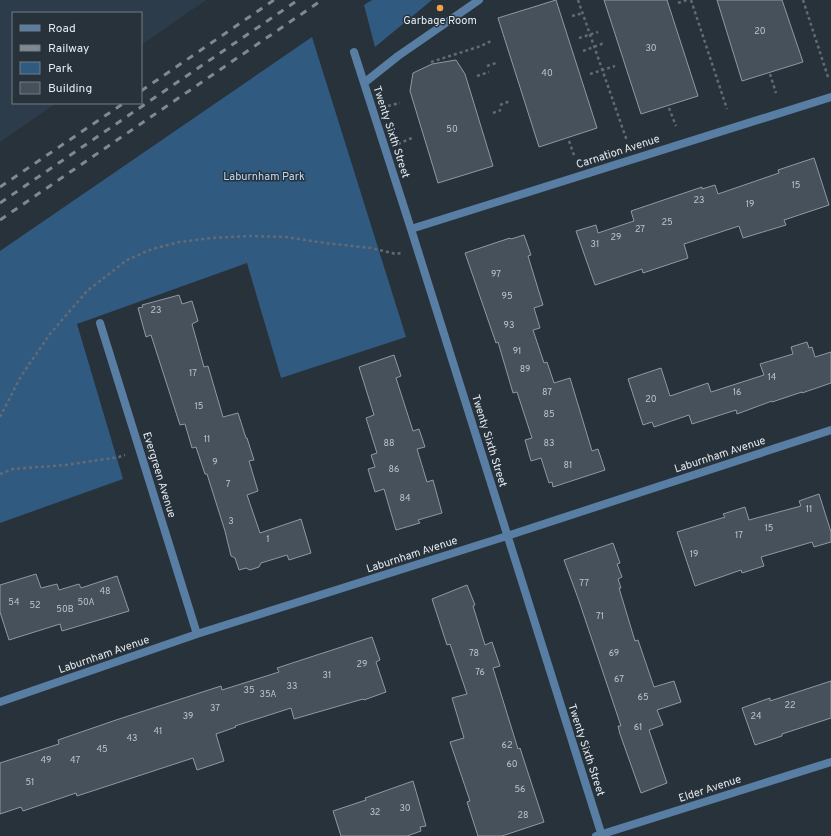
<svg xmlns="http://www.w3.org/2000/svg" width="831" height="836" font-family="Overpass,sans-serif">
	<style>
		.built { fill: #2d3c4a }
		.green { fill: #315a80 }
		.building { fill: #47515c; stroke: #8d99a5 }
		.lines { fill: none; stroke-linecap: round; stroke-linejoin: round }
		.path { stroke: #626b73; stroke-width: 2.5; stroke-dasharray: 3 3; stroke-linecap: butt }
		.minor { stroke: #587ea3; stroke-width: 8 }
		.tertiary { stroke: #587ea3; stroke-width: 8 }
		.rail { stroke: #808990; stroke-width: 3; stroke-dasharray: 7 7; stroke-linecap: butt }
		.poi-dot { fill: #f2a542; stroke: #28323b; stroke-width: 1.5 }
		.labels { text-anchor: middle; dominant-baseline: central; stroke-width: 3; stroke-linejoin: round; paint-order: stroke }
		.number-label { font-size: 9px; fill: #bcc4cb }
		.poi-label { font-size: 11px; fill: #e3eaf0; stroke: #28323b }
		.street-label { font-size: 11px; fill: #e3eaf0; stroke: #28323b }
		.park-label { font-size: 11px; fill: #bddaf8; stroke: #28323b }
	</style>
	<rect width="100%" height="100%" fill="#28323b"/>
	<!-- built -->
	<path class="built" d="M0 0H206L141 45V13H13V103H56L0 142Z"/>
	<!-- green -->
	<path class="green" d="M372 0H432L375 47 364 5Z
		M312 37 406 337 281 378 247 263 77 324 123 479 0 523V251Z"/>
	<!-- building -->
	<path class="building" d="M556 0 597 128 539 147 498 18Z
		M604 0H667L698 96 641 114Z
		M717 0H782L803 62 742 81Z
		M456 60 465 74 493 166 438 183 410 91 413 73 432 64Z
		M814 158 829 205 784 220 786 225 743 238 739 226 684 244 688 258 643 273 642 269 595 285 576 231 596 225 598 233 634 221 631 211 702 187V189L715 185 718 194 779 173 778 170Z
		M524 235 531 255 528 256 543 305 534 308 540 328 533 330 544 363 547 362 554 383 570 378 592 451 598 449 605 470 553 487 552 482 549 483 541 458 531 461 525 440 532 438 517 392 513 393 498 342 496 343 465 253 510 238 511 239Z
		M179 295 182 304 192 301 198 321 192 324 204 367 208 366 223 417 238 413 246 438H247L254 460 249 461 258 491 247 495 260 533 301 519 311 553 289 560 287 555 261 563 259 567 250 570 246 568 239 570 235 558 231 556 225 531 207 474H205L196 447 192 448 185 424 180 425 151 335 146 337 138 308 143 307 142 305Z
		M807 342 809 348 812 347 815 357 831 352V383L802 393V392L772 402V401L737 414 736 410 692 424 689 415 654 427 652 422 643 425 628 379 661 368 670 396 708 383 711 392 764 375 760 364 793 354 791 347Z
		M394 355 401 376 396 378 413 431 419 429 425 447 417 449 427 482 433 480 442 513 418 520 420 523 396 530 384 489 375 492 368 469 375 467 371 455 377 453 366 418 374 415 359 367Z
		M819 494 831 532V542L814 547 812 542 761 557 764 566 742 573 741 570 695 586 677 532 725 517 723 514 745 507 749 520 801 506 799 501Z
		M613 543 620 563 617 564 622 577 618 579 621 588H619L635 641 638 640 654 687 674 681 681 702 657 710 663 725 649 730 667 783 641 793 620 734 618 726H621L579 601 564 560Z
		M36 574 41 588 57 584 59 590 79 584 81 588 117 576 129 611 62 631 60 624 9 640 0 612V585Z
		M467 585 475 605 473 606 485 645 492 642 500 666 493 668 518 749 520 748 544 822 502 836H478L467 802 470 801 450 742 464 738 452 698 467 694 450 644 447 645 432 599Z
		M372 637 380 660 376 662 386 692 364 700 363 699 294 719 291 708 235 726 236 727 216 734 224 761 197 770 193 758 77 796 76 793 23 811 21 807 0 814V763L59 744 58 740 116 720 221 686 222 690 279 672 277 668Z
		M831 681V718L782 734V736L755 745 742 708 770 698V701Z
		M413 781 426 826 420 827 421 831 407 836H341L333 811 366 800 365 798Z"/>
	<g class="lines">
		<!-- path -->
		<path class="path" d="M578 0 627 141
			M691 0 727 109
			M803 0 828 77
			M678 3 687 0
			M572 16 583 13
			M579 38 598 32
			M583 51 604 43
			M431 62 481 46 493 40
			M487 66 496 63
			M590 74 615 66
			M770 74 776 93
			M477 76 489 72
			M500 105 510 101
			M388 106 400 103
			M669 108 676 126
			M493 113 501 110
			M569 141 575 158
			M398 144 412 138
			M0 417 21 376 50 334 87 291 127 260 152 249 179 242 212 238 249 236 286 237 325 243 371 248 396 254 401 253
			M0 474 13 469 66 465 119 457 125 455"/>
		<!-- minor -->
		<path class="minor" d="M354 52 411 229 602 836
			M364 83 398 56 479 0
			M411 229 831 97
			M100 323 197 634
			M0 702 197 634 507 536 831 430"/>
		<!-- tertiary -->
		<path class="tertiary" d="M596 836 831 762"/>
		<!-- rail -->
		<path class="rail" d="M141 91 274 0
			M0 187 124 103
			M0 203 298 0
			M0 220 322 0"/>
	</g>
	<!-- markers -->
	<circle class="poi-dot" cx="440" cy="8" r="4"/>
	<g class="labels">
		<!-- number labels -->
		<g class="number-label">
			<text x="760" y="31">20</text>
			<text x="651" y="48">30</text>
			<text x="547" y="73">40</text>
			<text x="452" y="129">50</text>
			<text x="796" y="185">15</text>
			<text x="699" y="200">23</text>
			<text x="750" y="204">19</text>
			<text x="667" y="222">25</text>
			<text x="640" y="229">27</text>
			<text x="616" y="237">29</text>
			<text x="595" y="244">31</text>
			<text x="496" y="274">97</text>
			<text x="507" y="296">95</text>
			<text x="156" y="310">23</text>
			<text x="509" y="325">93</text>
			<text x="517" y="351">91</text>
			<text x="525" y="369">89</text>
			<text x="193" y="373">17</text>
			<text x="772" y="377">14</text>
			<text x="547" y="392">87</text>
			<text x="737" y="392">16</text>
			<text x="651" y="399">20</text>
			<text x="199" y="406">15</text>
			<text x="549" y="414">85</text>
			<text x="207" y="439">11</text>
			<text x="389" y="443">88</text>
			<text x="549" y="443">83</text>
			<text x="215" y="462">9</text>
			<text x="568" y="465">81</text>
			<text x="394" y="469">86</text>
			<text x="228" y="484">7</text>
			<text x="405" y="498">84</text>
			<text x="809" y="509">11</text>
			<text x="231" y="521">3</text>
			<text x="769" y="528">15</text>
			<text x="739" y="535">17</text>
			<text x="268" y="539">1</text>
			<text x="694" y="554">19</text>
			<text x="584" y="583">77</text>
			<text x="105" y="591">48</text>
			<text x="14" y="602">54</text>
			<text x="86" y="602">50A</text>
			<text x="35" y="605">52</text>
			<text x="65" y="609">50B</text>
			<text x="600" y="616">71</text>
			<text x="474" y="653">78</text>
			<text x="614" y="653">69</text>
			<text x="362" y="664">29</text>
			<text x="480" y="672">76</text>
			<text x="327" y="675">31</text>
			<text x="619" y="679">67</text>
			<text x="292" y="686">33</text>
			<text x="249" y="690">35</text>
			<text x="268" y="694">35A</text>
			<text x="643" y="697">65</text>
			<text x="790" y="705">22</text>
			<text x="215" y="708">37</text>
			<text x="188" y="716">39</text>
			<text x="756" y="716">24</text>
			<text x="638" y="727">61</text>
			<text x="158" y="731">41</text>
			<text x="132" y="738">43</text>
			<text x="507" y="745">62</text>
			<text x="102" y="749">45</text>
			<text x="46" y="760">49</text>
			<text x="75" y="760">47</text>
			<text x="512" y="764">60</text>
			<text x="30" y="782">51</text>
			<text x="520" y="789">56</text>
			<text x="405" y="808">30</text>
			<text x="375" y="812">32</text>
			<text x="523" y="815">28</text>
		</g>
		<!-- poi labels -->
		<g class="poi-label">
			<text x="440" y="21">Garbage Room</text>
		</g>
		<!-- street labels -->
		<g class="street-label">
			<text transform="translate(391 132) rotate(72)">Twenty Sixth Street</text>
			<text transform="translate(618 152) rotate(-18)">Carnation Avenue</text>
			<text transform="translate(489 441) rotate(73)">Twenty Sixth Street</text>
			<text transform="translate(720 455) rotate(-18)">Laburnham Avenue</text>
			<text transform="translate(159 475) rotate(73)">Evergreen Avenue</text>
			<text transform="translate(412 555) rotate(-18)">Laburnham Avenue</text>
			<text transform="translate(104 655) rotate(-19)">Laburnham Avenue</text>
			<text transform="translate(586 750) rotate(72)">Twenty Sixth Street</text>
			<text transform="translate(710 789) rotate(-18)">Elder Avenue</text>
		</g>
		<!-- park labels -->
		<g class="park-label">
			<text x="264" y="177">Laburnham Park</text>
		</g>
	</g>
	<!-- legend -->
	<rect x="12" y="12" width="130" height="92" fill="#28323b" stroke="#737c83"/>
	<rect x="20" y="25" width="20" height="6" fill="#587ea3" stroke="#737c83"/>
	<text x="48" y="32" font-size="12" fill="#e3eaf0">Road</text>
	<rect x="20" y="45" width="20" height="6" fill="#808990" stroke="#737c83"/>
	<text x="48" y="52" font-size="12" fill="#e3eaf0">Railway</text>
	<rect x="20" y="62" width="20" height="12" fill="#315a80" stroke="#737c83"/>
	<text x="48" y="72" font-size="12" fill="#e3eaf0">Park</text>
	<rect x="20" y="82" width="20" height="12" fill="#47515c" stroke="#737c83"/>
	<text x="48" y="92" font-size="12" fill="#e3eaf0">Building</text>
</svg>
